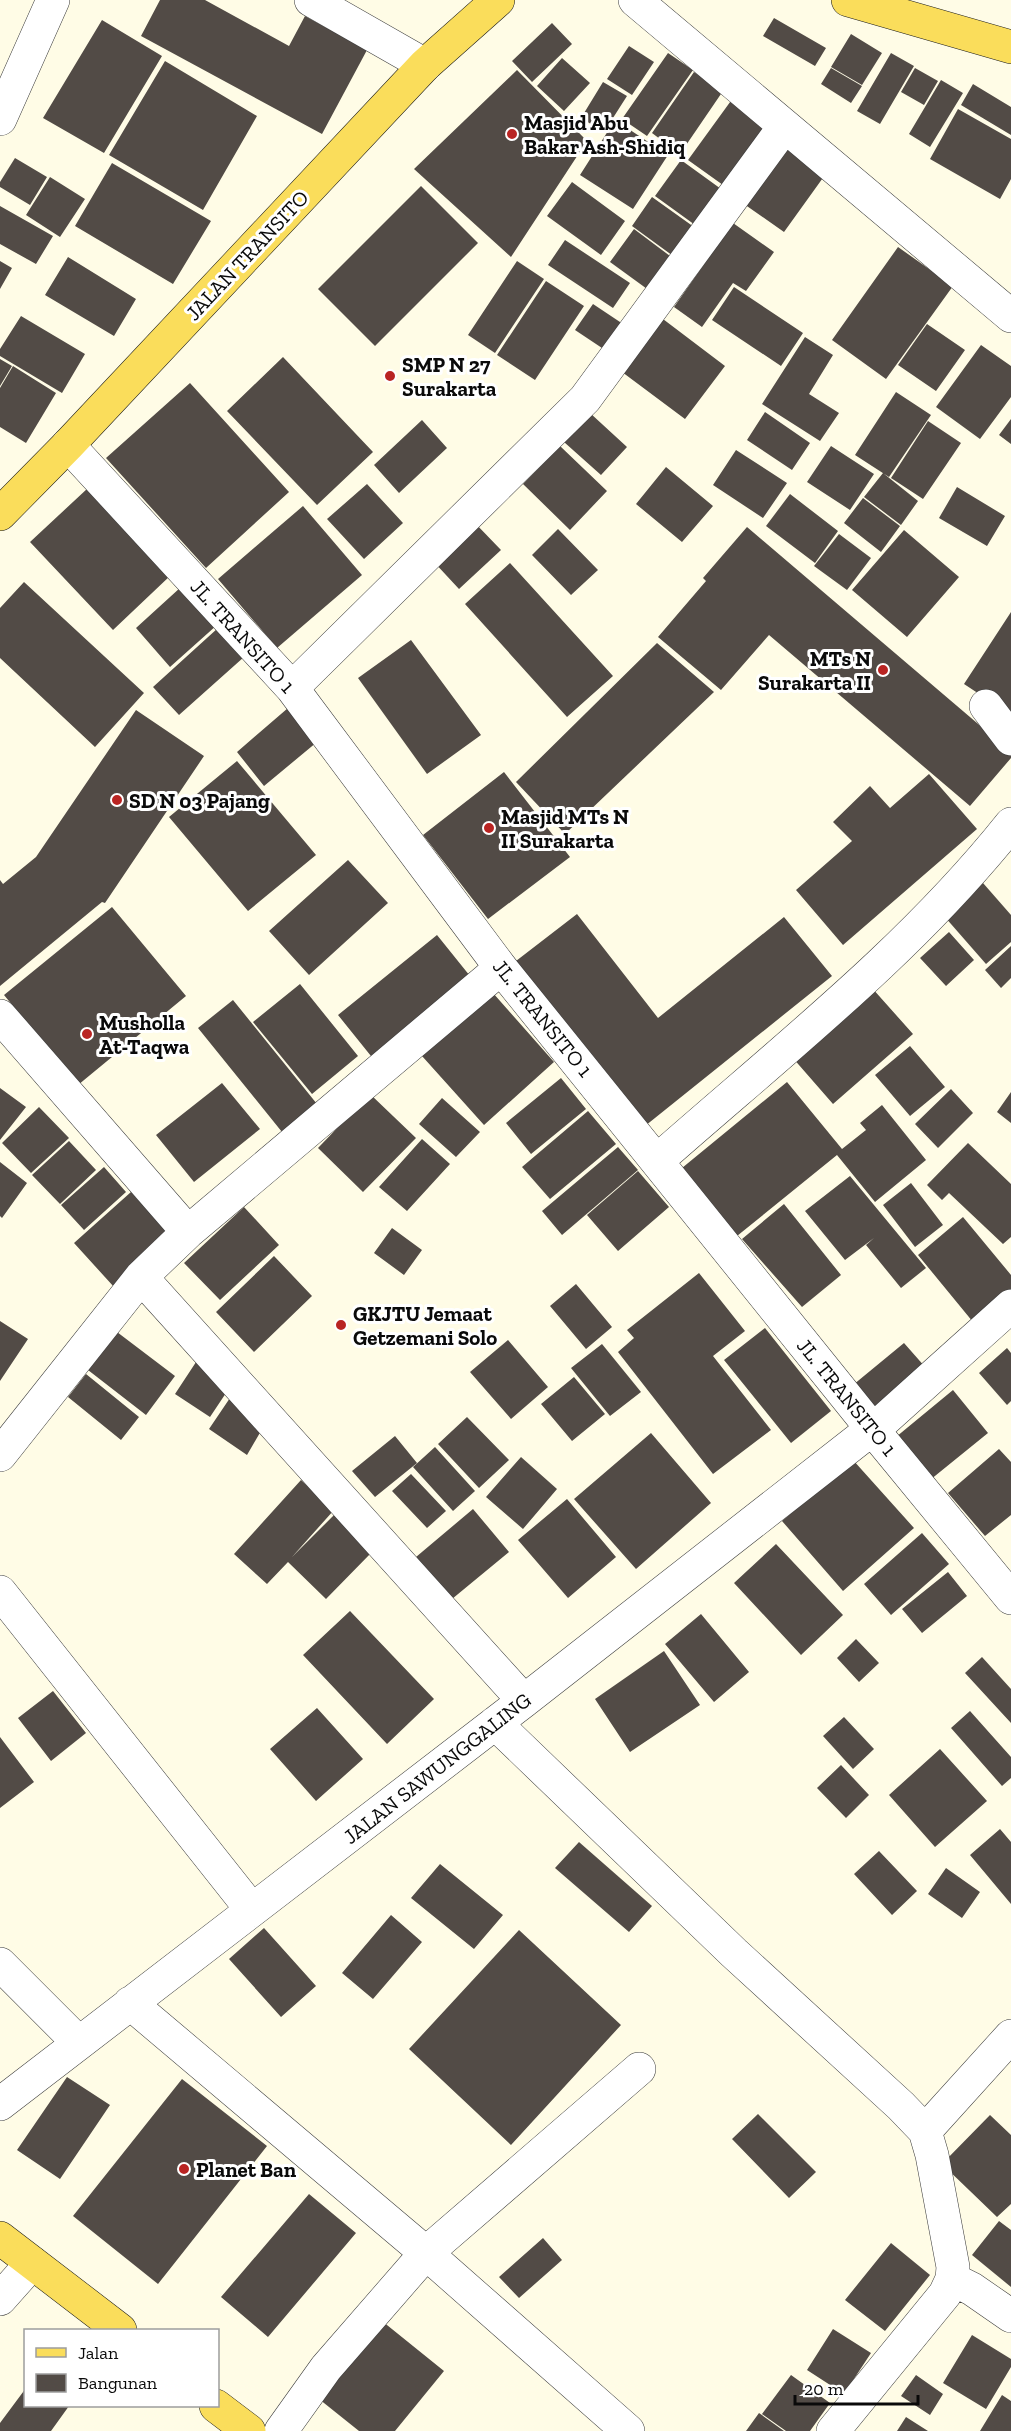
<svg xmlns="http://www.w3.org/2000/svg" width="1011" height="2431" font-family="'Zilla Slab',serif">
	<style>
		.building { fill: #524b46 }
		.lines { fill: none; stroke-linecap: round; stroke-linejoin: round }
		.minor-casing { stroke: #3d3d3d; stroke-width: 34 }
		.major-casing { stroke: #1b1b1b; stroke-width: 34 }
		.minor { stroke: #fff; stroke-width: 33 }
		.major { stroke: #fadd5b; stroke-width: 33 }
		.poi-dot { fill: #b92422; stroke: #fff; stroke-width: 2 }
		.labels { text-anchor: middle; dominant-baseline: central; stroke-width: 6; stroke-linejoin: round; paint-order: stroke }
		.poi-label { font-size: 21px; font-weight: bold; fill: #0a0a0a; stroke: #fff; text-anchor: start }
		.street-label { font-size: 21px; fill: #0a0a0a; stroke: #fff }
	</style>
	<rect width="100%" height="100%" fill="#fffce6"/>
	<!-- building -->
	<path class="building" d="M160 0H205L289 46 305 16 367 50 322 134 141 36Z
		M774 18 826 48 815 66 763 36Z
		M102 20 162 56 104 153 43 118Z
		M552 23 572 44 532 82 512 61Z
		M851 34 882 53 862 85 831 67Z
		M629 46 654 62 632 95 607 79Z
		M668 53 693 70 647 136 622 119Z
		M891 53 914 66 880 124 857 111Z
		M562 58 590 83 564 111 537 86Z
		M165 61 257 116 203 210 109 155Z
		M831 68 862 86 851 103 821 84Z
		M915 68 938 81 924 105 901 92Z
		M517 70 587 141 511 257 414 169Z
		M694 72 723 91 680 154 652 133Z
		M941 80 963 93 930 147 909 134Z
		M603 82 627 96 604 132 581 118Z
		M973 84 1011 107V135L961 105Z
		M733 98 775 128 730 190 688 160Z
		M958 109 1011 139V179L1000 199 930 159Z
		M615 120 668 155 633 209 580 175Z
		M784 146 825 175 784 232 744 204Z
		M15 158 47 177 30 205 0 187V182Z
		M681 160 728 194 702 230 655 196Z
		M112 163 211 221 173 284 75 226Z
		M50 177 85 199 60 237 26 215Z
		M572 182 625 221 601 255 547 216Z
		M421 186 478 243 375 346 318 289Z
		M652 197 701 232 680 261 632 226Z
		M0 206 53 236 36 264 0 244Z
		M733 223 774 252 746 291 733 283 702 327 674 307Z
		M634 229 678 262 654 294 610 262Z
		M565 240 630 283 613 308 548 265Z
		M898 247 953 286 886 379 832 340Z
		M68 257 136 299 114 336 45 295Z
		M0 261 12 268 0 289Z
		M517 261 544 279 495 353 468 335Z
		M546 281 584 306 535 380 497 355Z
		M734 287 803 333 781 366 712 320Z
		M593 304 629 328 611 354 575 330Z
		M21 316 85 354 62 393 0 356V349Z
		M659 316 725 366 685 419 618 369Z
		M927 324 965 350 936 391 898 365Z
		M805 337 833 355 809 394 839 413 820 441 762 404Z
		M981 345 1011 366V397L980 439 936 407Z
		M283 357 373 452 317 505 227 411Z
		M0 359 12 366 0 386Z
		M13 366 56 393 26 443 0 427V388Z
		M190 383 289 492 206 568 106 458Z
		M896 392 931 415 889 477 855 455Z
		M765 412 810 443 792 470 747 440Z
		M590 413 627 447 601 475 564 442Z
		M1011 419V444L999 435Z
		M422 420 447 448 399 493 374 465Z
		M928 421 961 443 923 499 891 478Z
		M560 446 607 491 570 530 523 484Z
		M831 446 874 474 850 510 807 482Z
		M736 450 787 483 763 518 713 485Z
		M666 467 713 506 682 542 636 504Z
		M883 473 918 501 901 525 864 497Z
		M367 484 403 523 364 559 327 519Z
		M957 487 1005 516 987 546 939 518Z
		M88 488 171 575 113 630 30 542Z
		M790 494 838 531 815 563 766 526Z
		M863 498 900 526 881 552 844 523Z
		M303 506 362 575 277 648 218 579Z
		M474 522 501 550 459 589 433 561Z
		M747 527 1011 752V758L970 806 769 635 721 690 658 637 706 581 703 578Z
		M558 529 598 570 571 595 532 555Z
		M904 530 959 577 907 637 852 590Z
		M839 534 871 558 847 590 814 566Z
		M510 563 613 676 567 717 465 604Z
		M24 582 144 693 95 747 0 658V608Z
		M181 587 217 625 170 667 136 628Z
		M1011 612V715L964 684Z
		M218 628 244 657 179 715 153 687Z
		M411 640 481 735 427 774 358 678Z
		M657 643 714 692 565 834 516 782Z
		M288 708 317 742 264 786 237 752Z
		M136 710 204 756 105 903 102 902 0 986V880L3 884 36 857Z
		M237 761 316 855 248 911 169 817Z
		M504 772 570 857 488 919 423 835Z
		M929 774 977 829 843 945 796 890 852 841 833 822 870 786 890 808Z
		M348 860 388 903 309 975 269 931Z
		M983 883 1011 915V942L986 964 944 916Z
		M112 907 186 996 78 1085 4 995Z
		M577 914 658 1018 784 917 832 976 645 1126 516 961Z
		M949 932 974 960 946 986 920 958Z
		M437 935 474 981 375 1061 338 1015Z
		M1011 946V978L1001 988 985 970Z
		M300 984 358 1056 312 1094 253 1022Z
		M872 988 913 1034 833 1104 792 1057Z
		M493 993 554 1062 484 1125 422 1056Z
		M233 1000 317 1104 282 1132 198 1028Z
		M910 1046 945 1087 910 1116 875 1075Z
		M561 1078 586 1109 531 1154 506 1123Z
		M787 1082 842 1149 866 1130 860 1123 882 1105 926 1160 875 1202 837 1155 737 1236 682 1168Z
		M222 1083 260 1129 194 1182 156 1135Z
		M0 1088 26 1107 0 1140Z
		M951 1089 973 1113 938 1148 915 1124Z
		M1011 1092V1123L997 1112Z
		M370 1094 416 1138 363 1192 318 1148Z
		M442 1098 480 1132 456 1157 419 1124Z
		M39 1107 69 1138 31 1173 2 1143Z
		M588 1111 616 1144 550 1199 522 1167Z
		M422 1139 450 1164 407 1211 379 1187Z
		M69 1141 96 1170 60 1204 32 1175Z
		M968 1143 1011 1184V1237L1003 1244 949 1193 942 1200 927 1185Z
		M618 1147 638 1170 562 1235 542 1211Z
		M0 1162 27 1183 2 1218 0 1216Z
		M104 1167 126 1192 84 1230 61 1205Z
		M638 1171 669 1207 618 1251 587 1215Z
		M850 1176 926 1268 901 1288 866 1245 874 1238 845 1260 805 1211Z
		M911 1183 943 1225 915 1247 883 1205Z
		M131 1192 171 1236 114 1287 74 1243Z
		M784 1204 841 1275 802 1307 742 1239Z
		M244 1207 279 1245 220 1300 184 1263Z
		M963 1217 1011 1275V1292L973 1322 918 1255Z
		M392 1228 422 1250 404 1275 374 1253Z
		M274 1256 312 1296 254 1352 216 1312Z
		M699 1273 745 1331 713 1356 771 1430 713 1474 618 1352 634 1338 627 1330Z
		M576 1284 612 1327 586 1349 550 1306Z
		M0 1321 28 1339 0 1381Z
		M765 1328 831 1411 791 1443 724 1360Z
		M117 1332 175 1376 146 1415 88 1370Z
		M508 1340 548 1387 511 1419 470 1372Z
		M904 1343 926 1368 874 1411 853 1385Z
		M602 1344 641 1392 610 1416 571 1368Z
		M1007 1348 1011 1353V1401L1007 1405 979 1373Z
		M200 1356 232 1384 210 1417 175 1394Z
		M86 1374 139 1417 121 1440 68 1397Z
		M574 1377 605 1414 572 1441 541 1404Z
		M953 1390 988 1433 930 1480 896 1437Z
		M232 1395 265 1424 247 1455 209 1429Z
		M467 1417 509 1460 479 1488 438 1444Z
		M651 1433 711 1503 636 1569 574 1499Z
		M395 1436 417 1463 375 1497 352 1471Z
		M435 1447 475 1491 453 1511 413 1467Z
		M999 1449 1011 1462V1515L985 1536 948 1493Z
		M521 1457 557 1489 523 1529 486 1497Z
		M853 1460 914 1528 843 1591 782 1521Z
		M411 1474 446 1511 427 1528 392 1491Z
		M301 1480 334 1510 292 1557 334 1515 372 1552 326 1599 288 1562 267 1584 234 1554Z
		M567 1499 616 1557 568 1598 518 1540Z
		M473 1509 509 1552 452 1599 416 1557Z
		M922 1533 949 1564 891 1615 864 1584Z
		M776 1544 843 1615 801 1655 734 1583Z
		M948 1572 967 1596 922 1633 902 1609Z
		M350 1611 434 1699 387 1744 303 1655Z
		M701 1614 749 1672 714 1702 665 1644Z
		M856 1639 879 1663 859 1682 837 1658Z
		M664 1651 700 1705 630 1752 595 1699Z
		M982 1657 1011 1689V1723L965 1673Z
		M53 1691 86 1733 51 1761 18 1718Z
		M317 1708 363 1759 316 1801 270 1749Z
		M970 1711 1011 1757V1778L1002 1786 951 1728Z
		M844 1717 874 1749 853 1769 823 1736Z
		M0 1737 34 1782 0 1808Z
		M940 1749 987 1801 935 1847 889 1795Z
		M841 1765 869 1795 846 1818 817 1788Z
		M1000 1829 1011 1842V1904L970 1855Z
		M579 1842 652 1906 629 1932 555 1868Z
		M879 1851 917 1891 892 1915 854 1874Z
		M440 1864 503 1915 474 1949 411 1898Z
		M946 1868 980 1892 962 1918 928 1894Z
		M391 1915 422 1942 373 1999 342 1973Z
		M264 1928 316 1986 281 2017 229 1959Z
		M519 1930 621 2025 511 2145 409 2049Z
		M67 2077 110 2105 60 2179 17 2150Z
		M182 2079 267 2146 158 2284 73 2216Z
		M758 2114 816 2172 789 2198 732 2139Z
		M990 2115 1011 2135V2204L997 2217 942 2164Z
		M309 2194 356 2233 268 2337 221 2297Z
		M999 2221 1011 2230V2287L972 2255Z
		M543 2238 562 2260 519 2298 499 2277Z
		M891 2243 930 2275 885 2331 845 2300Z
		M382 2321 444 2371 395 2431H359L319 2399Z
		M833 2329 871 2353 844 2394 807 2370Z
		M972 2335 1011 2359V2367L986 2409 943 2383Z
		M791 2375 830 2403 810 2431H786L762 2414Z
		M916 2375 943 2394 930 2415 901 2396Z
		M26 2388V2406H69L51 2431H0V2423Z
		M1002 2395 1011 2401V2431H980Z
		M759 2413 784 2431H746Z
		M906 2417 928 2431H897Z"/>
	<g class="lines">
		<!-- minor casing -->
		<g class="minor-casing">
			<path id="minor" d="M311 0 425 65
				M635 0 1011 316
				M0 119 53 0
				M68 445 292 688 501 968 873 1430 1011 1598
				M292 688 585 399 784 127
				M986 706 1011 739
				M0 1016 188 1232
				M658 1160C779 1053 910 951 1011 824
				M141 1277 524 1701
				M873 1430 1011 1306
				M0 1455 141 1277 188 1232 501 968
				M0 1592 252 1910
				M495 1723 734 1953 901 2106 925 2131
				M0 1964 79 2043
				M130 2003 426 2253 628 2431
				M0 2104 524 1701 872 1429
				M952 2279 972 2289 1011 2316
				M0 2299 32 2263
				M281 2431 326 2368 426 2253 639 2069
				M833 2431 945 2294 952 2279 953 2267 932 2155 925 2131 1011 2036"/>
		</g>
		<!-- major casing -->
		<g class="major-casing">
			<path id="major" d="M848 0 1011 47
				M0 514 68 445 425 65 498 0
				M0 2238 120 2330
				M216 2406 249 2431"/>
		</g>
		<!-- minor -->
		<use href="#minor" class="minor"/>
		<!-- major -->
		<use href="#major" class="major"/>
	</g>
	<!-- markers -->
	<g class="poi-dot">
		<circle cx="512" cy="134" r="6"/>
		<circle cx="390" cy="376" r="6"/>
		<circle cx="883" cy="670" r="6"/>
		<circle cx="117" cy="800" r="6"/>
		<circle cx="489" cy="828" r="6"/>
		<circle cx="87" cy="1034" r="6"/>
		<circle cx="341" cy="1325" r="6"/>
		<circle cx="184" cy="2169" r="6"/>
	</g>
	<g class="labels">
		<!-- poi labels -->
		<g class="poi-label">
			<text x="524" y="122">Masjid Abu<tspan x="524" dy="24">Bakar Ash-Shidiq</tspan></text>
			<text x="402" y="364">SMP N 27<tspan x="402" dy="24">Surakarta</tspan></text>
			<text x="871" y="658" text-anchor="end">MTs N<tspan x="871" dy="24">Surakarta II</tspan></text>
			<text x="129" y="800">SD N 03 Pajang</text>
			<text x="501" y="816">Masjid MTs N<tspan x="501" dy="24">II Surakarta</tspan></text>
			<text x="99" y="1022">Musholla<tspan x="99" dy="24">At-Taqwa</tspan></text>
			<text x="353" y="1313">GKJTU Jemaat<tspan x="353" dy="24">Getzemani Solo</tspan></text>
			<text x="196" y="2169">Planet Ban</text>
		</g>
		<!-- street labels -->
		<g class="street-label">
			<text transform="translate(247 255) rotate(-47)">JALAN TRANSITO</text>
			<text transform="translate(243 636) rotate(48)">JL. TRANSITO 1</text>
			<text transform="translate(543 1018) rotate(51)">JL. TRANSITO 1</text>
			<text transform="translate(847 1397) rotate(51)">JL. TRANSITO 1</text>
			<text transform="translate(437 1768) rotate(-38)">JALAN SAWUNGGALING</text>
		</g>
	</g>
	<!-- legend -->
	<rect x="24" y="2329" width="195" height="78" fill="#ffffff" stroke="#9d9d9d" stroke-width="1.5"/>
	<rect x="36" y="2348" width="30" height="9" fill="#fadd5b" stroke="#9d9d9d" stroke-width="1.5"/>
	<text x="78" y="2359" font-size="18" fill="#0a0a0a">Jalan</text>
	<rect x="36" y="2374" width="30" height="18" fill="#524b46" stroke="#9d9d9d" stroke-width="1.5"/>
	<text x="78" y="2389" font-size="18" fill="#0a0a0a">Bangunan</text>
	<!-- scale -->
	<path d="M795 2395v9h123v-9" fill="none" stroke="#0a0a0a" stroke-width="3"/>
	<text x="804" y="2395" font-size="18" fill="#0a0a0a" stroke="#ffffff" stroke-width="4.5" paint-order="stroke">20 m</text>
</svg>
